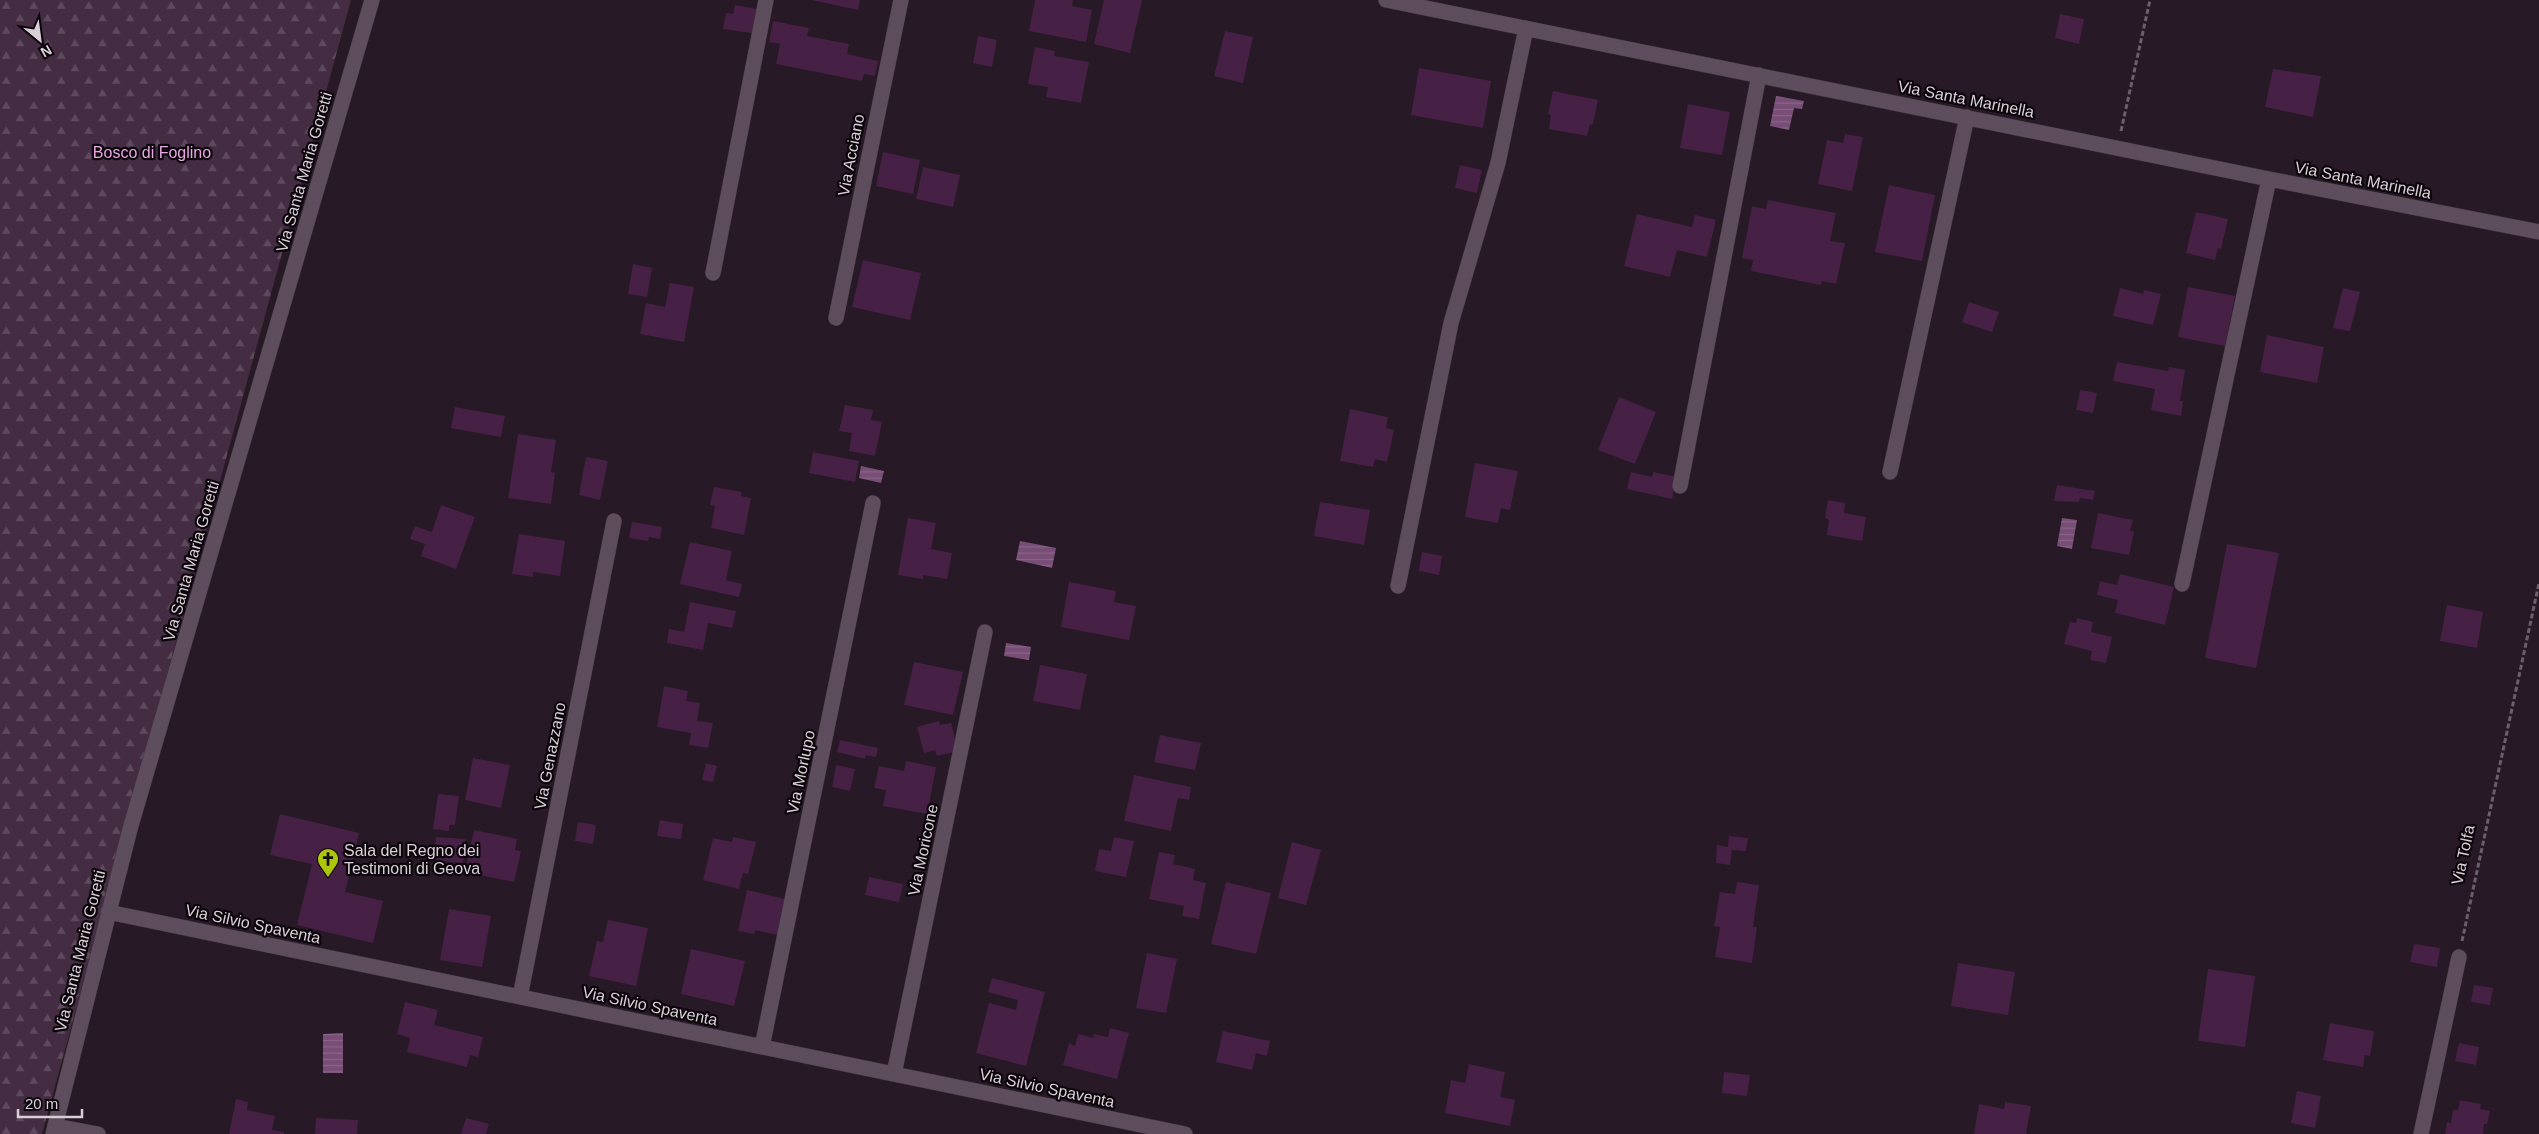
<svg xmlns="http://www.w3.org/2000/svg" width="2539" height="1134" font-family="Helvetica,sans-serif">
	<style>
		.forest { fill: url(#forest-firs) }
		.water { fill: url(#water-rules) }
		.building { fill: #472046 }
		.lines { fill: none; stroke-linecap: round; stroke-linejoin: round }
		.street-casing { stroke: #3f353f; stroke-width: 16 }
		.secondary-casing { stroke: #3f353f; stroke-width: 16 }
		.path { stroke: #6b5f6a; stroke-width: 3; stroke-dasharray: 5 2.5; stroke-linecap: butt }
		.street { stroke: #5e4e5d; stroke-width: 15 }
		.secondary { stroke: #5e4e5d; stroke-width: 15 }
		.labels { text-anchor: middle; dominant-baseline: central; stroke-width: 4.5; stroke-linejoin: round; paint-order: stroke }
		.street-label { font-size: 16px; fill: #d8cfd7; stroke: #0c060c }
		.park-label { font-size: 16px; fill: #e8a6e5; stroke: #0c060c }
		.poi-label { font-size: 16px; fill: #d8cfd7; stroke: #0c060c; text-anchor: start }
	</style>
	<defs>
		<pattern id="forest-firs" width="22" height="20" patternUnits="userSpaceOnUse" patternTransform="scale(1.25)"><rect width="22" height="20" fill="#442c43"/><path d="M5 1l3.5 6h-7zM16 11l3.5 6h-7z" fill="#5e4a5d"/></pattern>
		<pattern id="water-rules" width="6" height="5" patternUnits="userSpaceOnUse" patternTransform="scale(1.25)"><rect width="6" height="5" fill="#784d76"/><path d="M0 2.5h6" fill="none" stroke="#8a6689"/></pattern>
	</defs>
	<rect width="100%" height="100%" fill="#271926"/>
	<!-- forest -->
	<path class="forest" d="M0 0H351L42 1134H0Z"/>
	<!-- water -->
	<path class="water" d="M1776 96 1804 101 1802 109 1794 108 1789 130 1770 126Z
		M861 466 884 471 881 483 859 478Z
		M2062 518 2077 520 2072 549 2057 546Z
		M1020 541 1056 548 1052 568 1016 560Z
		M1006 643 1031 647 1029 660 1004 656Z
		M343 1033V1073H323V1034Z"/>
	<!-- building -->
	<path class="building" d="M812 0H860L858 10Z
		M1035 0H1073L1072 6 1092 10 1086 42 1029 31Z
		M1104 0H1142L1130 53 1094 44Z
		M735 5 757 9 752 33 723 29 726 13 733 14Z
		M2060 14 2084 19 2079 44 2055 38Z
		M773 21 809 28 807 36 849 44 847 54 878 61 875 76 864 74 862 81 776 64 780 44 769 42Z
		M1225 31 1253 37 1243 83 1214 76Z
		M978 36 997 40 992 67 973 63Z
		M1035 47 1055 51 1054 56 1089 62 1081 103 1046 97 1048 87 1028 84Z
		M1419 68 1491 81 1483 128 1411 115Z
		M2273 69 2321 76 2313 117 2265 107Z
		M1553 91 1598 100 1593 124H1590L1587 136 1549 129 1551 115 1548 114Z
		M1688 104 1730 112 1722 155 1680 148Z
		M1845 134 1863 137 1852 191 1818 184 1827 140 1843 143Z
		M883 152 920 160 913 194 876 186Z
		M1460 165 1482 170 1477 193 1455 188Z
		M923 167 960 175 953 207 916 199Z
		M1889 185 1935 195 1922 261 1875 252Z
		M1768 200 1836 213 1830 241 1845 243 1836 284 1822 281 1821 285 1751 271 1753 260 1742 258 1752 206 1766 209Z
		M2196 212 2228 219 2221 249 2218 248 2215 260 2186 253Z
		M1637 214 1692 227 1695 215 1716 220 1707 257 1677 250 1670 277 1624 266Z
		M863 260 921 273 910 320 852 307Z
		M633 264 652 268 647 297 628 294Z
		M670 283 694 287 684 342 640 334 646 303 665 307Z
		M2188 287 2235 296 2225 346 2178 337Z
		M2120 288 2143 294 2144 290 2161 294 2153 325 2113 316Z
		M2343 288 2360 292 2350 331 2333 328Z
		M1969 302 1999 312 1992 332 1962 322Z
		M2267 335 2324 347 2317 383 2260 372Z
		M2117 362 2168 371 2169 367 2185 370 2180 401H2183L2181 416 2151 410 2155 389 2113 381Z
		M2080 390 2097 393 2093 413 2076 410Z
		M1619 397 1656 412 1635 464 1598 450Z
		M845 405 873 410 871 420 882 422 875 456 849 451 852 433 839 431Z
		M455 407 505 416 501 437 451 428Z
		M1350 409 1388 417 1386 428 1394 430 1387 462 1375 459 1373 467 1340 461Z
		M518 434 556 440 551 472 555 473 551 504 508 498Z
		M813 452 859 461 855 482 809 473Z
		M586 457 608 461 600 500 579 495Z
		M1475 463 1518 471 1510 510 1501 508 1498 523 1465 517Z
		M1631 472 1652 477 1653 472 1677 477 1672 499 1627 489Z
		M2057 485 2095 491 2093 500 2080 498 2079 502 2054 501Z
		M714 487 742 492 741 496 751 498 744 535 711 528 715 506 710 505Z
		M1828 500 1845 503 1844 513 1866 517 1862 541 1827 535 1829 520 1825 518Z
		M1320 502 1370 510 1364 545 1314 536Z
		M441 505 475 517 456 569 421 556 425 544 410 539 415 526 432 532Z
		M2098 513 2133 520 2130 531 2134 532 2129 555 2091 548Z
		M908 518 936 523 931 549 952 553 947 579 923 575V579L898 575Z
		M632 522 662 527 660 539 649 537 648 541 629 538Z
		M519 534 565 541 560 576 533 572V577L512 574Z
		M690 542 732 551 726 580 742 584 739 597 680 584Z
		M2227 544 2279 553 2256 668 2205 658Z
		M1422 552 1442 556 1439 575 1419 571Z
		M2120 574 2174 587 2165 625 2115 613 2118 600 2097 595 2100 581 2117 585Z
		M1069 582 1116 591 1114 602 1136 606 1129 640 1061 627Z
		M690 602 736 611 732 628 708 623 703 650 667 643 669 629 684 632Z
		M2447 605 2483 612 2477 648 2440 641Z
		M2077 618 2093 622 2091 632 2112 637 2106 663 2090 660 2092 651 2064 644 2070 622 2076 623Z
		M914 662 963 672 953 715 904 705Z
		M1040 665 1087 674 1080 710 1033 701Z
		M664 686 688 691 686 701 700 703 697 721 713 723 708 748 689 745 691 733 657 727Z
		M939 721 940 725 951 723 958 751 937 756 935 750 924 753 917 727Z
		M1160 735 1201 743 1195 770 1154 762Z
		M840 740 878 748 876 757 866 755 865 759 837 752Z
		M473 758 510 765 501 808 465 800Z
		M906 761 936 767 927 814 883 806 886 790 874 788 879 766 904 771Z
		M706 763 717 766 713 782 702 780Z
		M836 765 855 769 850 791 832 787Z
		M1134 775 1191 787 1189 800 1178 798 1171 831 1124 821Z
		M438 794 459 796 455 825H449V831L433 829Z
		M280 814 359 833 345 892 383 901 373 943 297 925 312 864 270 855Z
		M660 820 683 824 681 839 657 836Z
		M578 822 596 825 593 844 575 841Z
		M474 830 517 839 515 850 521 851 514 882 465 872Z
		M1729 836 1748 838 1746 851 1732 850 1730 865 1716 863 1717 845 1728 847Z
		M436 837 465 839 463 863 434 860Z
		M733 837 756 842 748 874 743 873 739 889 703 880 713 838 732 842Z
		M1114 837 1134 841 1126 877 1095 871 1099 849 1111 851Z
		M1292 842 1321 850 1306 905 1278 898Z
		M1159 852 1175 855 1173 864 1195 869 1193 880 1206 883 1199 919 1182 916 1184 906 1149 899Z
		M869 877 903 884 899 902 865 895Z
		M1226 882 1271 893 1256 954 1211 944Z
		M1737 882 1759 885 1753 927H1757L1752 963 1715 957 1720 927 1714 926 1720 892 1735 894Z
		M747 890 785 899 782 936 755 930 754 934 738 931Z
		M449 909 491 916 482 967 440 960Z
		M608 920 648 928 636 986 589 976 597 941 603 942Z
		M2414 944 2440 948 2437 967 2410 962Z
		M691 949 745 961 734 1006 681 994Z
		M1147 953 1177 959 1166 1013 1136 1008Z
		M1958 963 2015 972 2008 1015 1951 1006Z
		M2208 969 2255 976 2245 1047 2198 1041Z
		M992 978 1045 992 1026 1066 976 1053 989 1003 1016 1010 1018 1000 988 992Z
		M2474 985 2493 988 2490 1005 2471 1002Z
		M405 1002 438 1010 434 1025 483 1037 478 1057 470 1055 467 1067 407 1052 410 1038 397 1034Z
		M2330 1023 2374 1031 2370 1056 2365 1055 2363 1067 2323 1060Z
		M1110 1028 1129 1033 1117 1079 1063 1065 1069 1043 1075 1046 1078 1034 1093 1038 1094 1034 1108 1037Z
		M1223 1031 1270 1041 1267 1056 1256 1053 1252 1070 1216 1062Z
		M2459 1043 2479 1047 2476 1065 2455 1061Z
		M1469 1064 1505 1072 1500 1097 1515 1100 1510 1126 1445 1113 1451 1080 1465 1083Z
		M1724 1072 1750 1075 1747 1096 1722 1093Z
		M2297 1091 2321 1096 2315 1128 2291 1123Z
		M236 1099 248 1102 247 1110 275 1116 272 1130 284 1132V1134H229Z
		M2460 1100 2481 1104 2480 1109 2490 1111 2487 1124H2484L2483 1134H2445L2447 1122 2451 1123 2453 1110H2458Z
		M2005 1102 2031 1106 2026 1134H1974L1979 1104 2004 1109Z
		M316 1118 358 1120 357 1134H315Z
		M466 1118 489 1124 486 1134H461Z"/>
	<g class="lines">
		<!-- street casing -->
		<g class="street-casing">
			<path id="street" d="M1386 0 2269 179 2539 232
				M713 273 766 0
				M836 318 901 0
				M1890 472 1967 117
				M1680 486 1759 75
				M2182 584 2269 179
				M1398 586 1451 323 1498 163 1526 28
				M108 912 1185 1134
				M520 997 614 521
				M762 1047 873 503
				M894 1074 985 632
				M55 1126 98 1134
				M2421 1134 2459 957"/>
		</g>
		<!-- secondary casing -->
		<g class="secondary-casing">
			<path id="secondary" d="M53 1134 130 829 372 0"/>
		</g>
		<!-- path -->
		<path class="path" d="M2121 131 2150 0
			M2462 941 2539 583"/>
		<!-- street -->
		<use href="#street" class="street"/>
		<!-- secondary -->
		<use href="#secondary" class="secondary"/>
	</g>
	<!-- icons -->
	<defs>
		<g id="church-pin" transform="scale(1.125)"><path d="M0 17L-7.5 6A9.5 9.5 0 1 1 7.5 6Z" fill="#aec60a" stroke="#0c060c"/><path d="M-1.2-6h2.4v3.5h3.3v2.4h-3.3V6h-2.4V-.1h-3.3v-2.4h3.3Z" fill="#111"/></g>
	</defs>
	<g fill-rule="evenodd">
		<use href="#church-pin" x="328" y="859"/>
	</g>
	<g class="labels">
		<!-- street labels -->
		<g class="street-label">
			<text transform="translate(1966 99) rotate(11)">Via Santa Marinella</text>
			<text transform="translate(851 155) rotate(-79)">Via Acciano</text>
			<text transform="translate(304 172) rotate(-74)">Via Santa Maria Goretti</text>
			<text transform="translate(2363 180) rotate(11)">Via Santa Marinella</text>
			<text transform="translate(191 561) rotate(-74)">Via Santa Maria Goretti</text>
			<text transform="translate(550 756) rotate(-79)">Via Genazzano</text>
			<text transform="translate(801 772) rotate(-78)">Via Morlupo</text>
			<text transform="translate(923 850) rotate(-78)">Via Moricone</text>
			<text transform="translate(2463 855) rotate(-78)">Via Tolfa</text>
			<text transform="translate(253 924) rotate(12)">Via Silvio Spaventa</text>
			<text transform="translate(80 951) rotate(-76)">Via Santa Maria Goretti</text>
			<text transform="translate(650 1006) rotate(12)">Via Silvio Spaventa</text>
			<text transform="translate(1047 1088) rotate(12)">Via Silvio Spaventa</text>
		</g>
		<!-- park labels -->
		<g class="park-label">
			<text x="152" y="152">Bosco di Foglino</text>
		</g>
		<!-- poi labels -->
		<g class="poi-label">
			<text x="344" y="850">Sala del Regno dei<tspan x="344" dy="18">Testimoni di Geova</tspan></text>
		</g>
	</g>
	<!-- north arrow -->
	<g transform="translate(40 40) rotate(151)" stroke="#0c060c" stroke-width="4" paint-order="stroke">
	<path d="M0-4L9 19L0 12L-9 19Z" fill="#d8cfd7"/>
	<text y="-8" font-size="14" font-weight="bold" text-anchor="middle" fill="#d8cfd7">N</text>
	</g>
	<!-- scale -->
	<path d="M18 1109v8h64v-8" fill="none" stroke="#d8cfd7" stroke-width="2.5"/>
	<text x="25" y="1109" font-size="15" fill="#d8cfd7" stroke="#0c060c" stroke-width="4" paint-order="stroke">20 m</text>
</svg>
